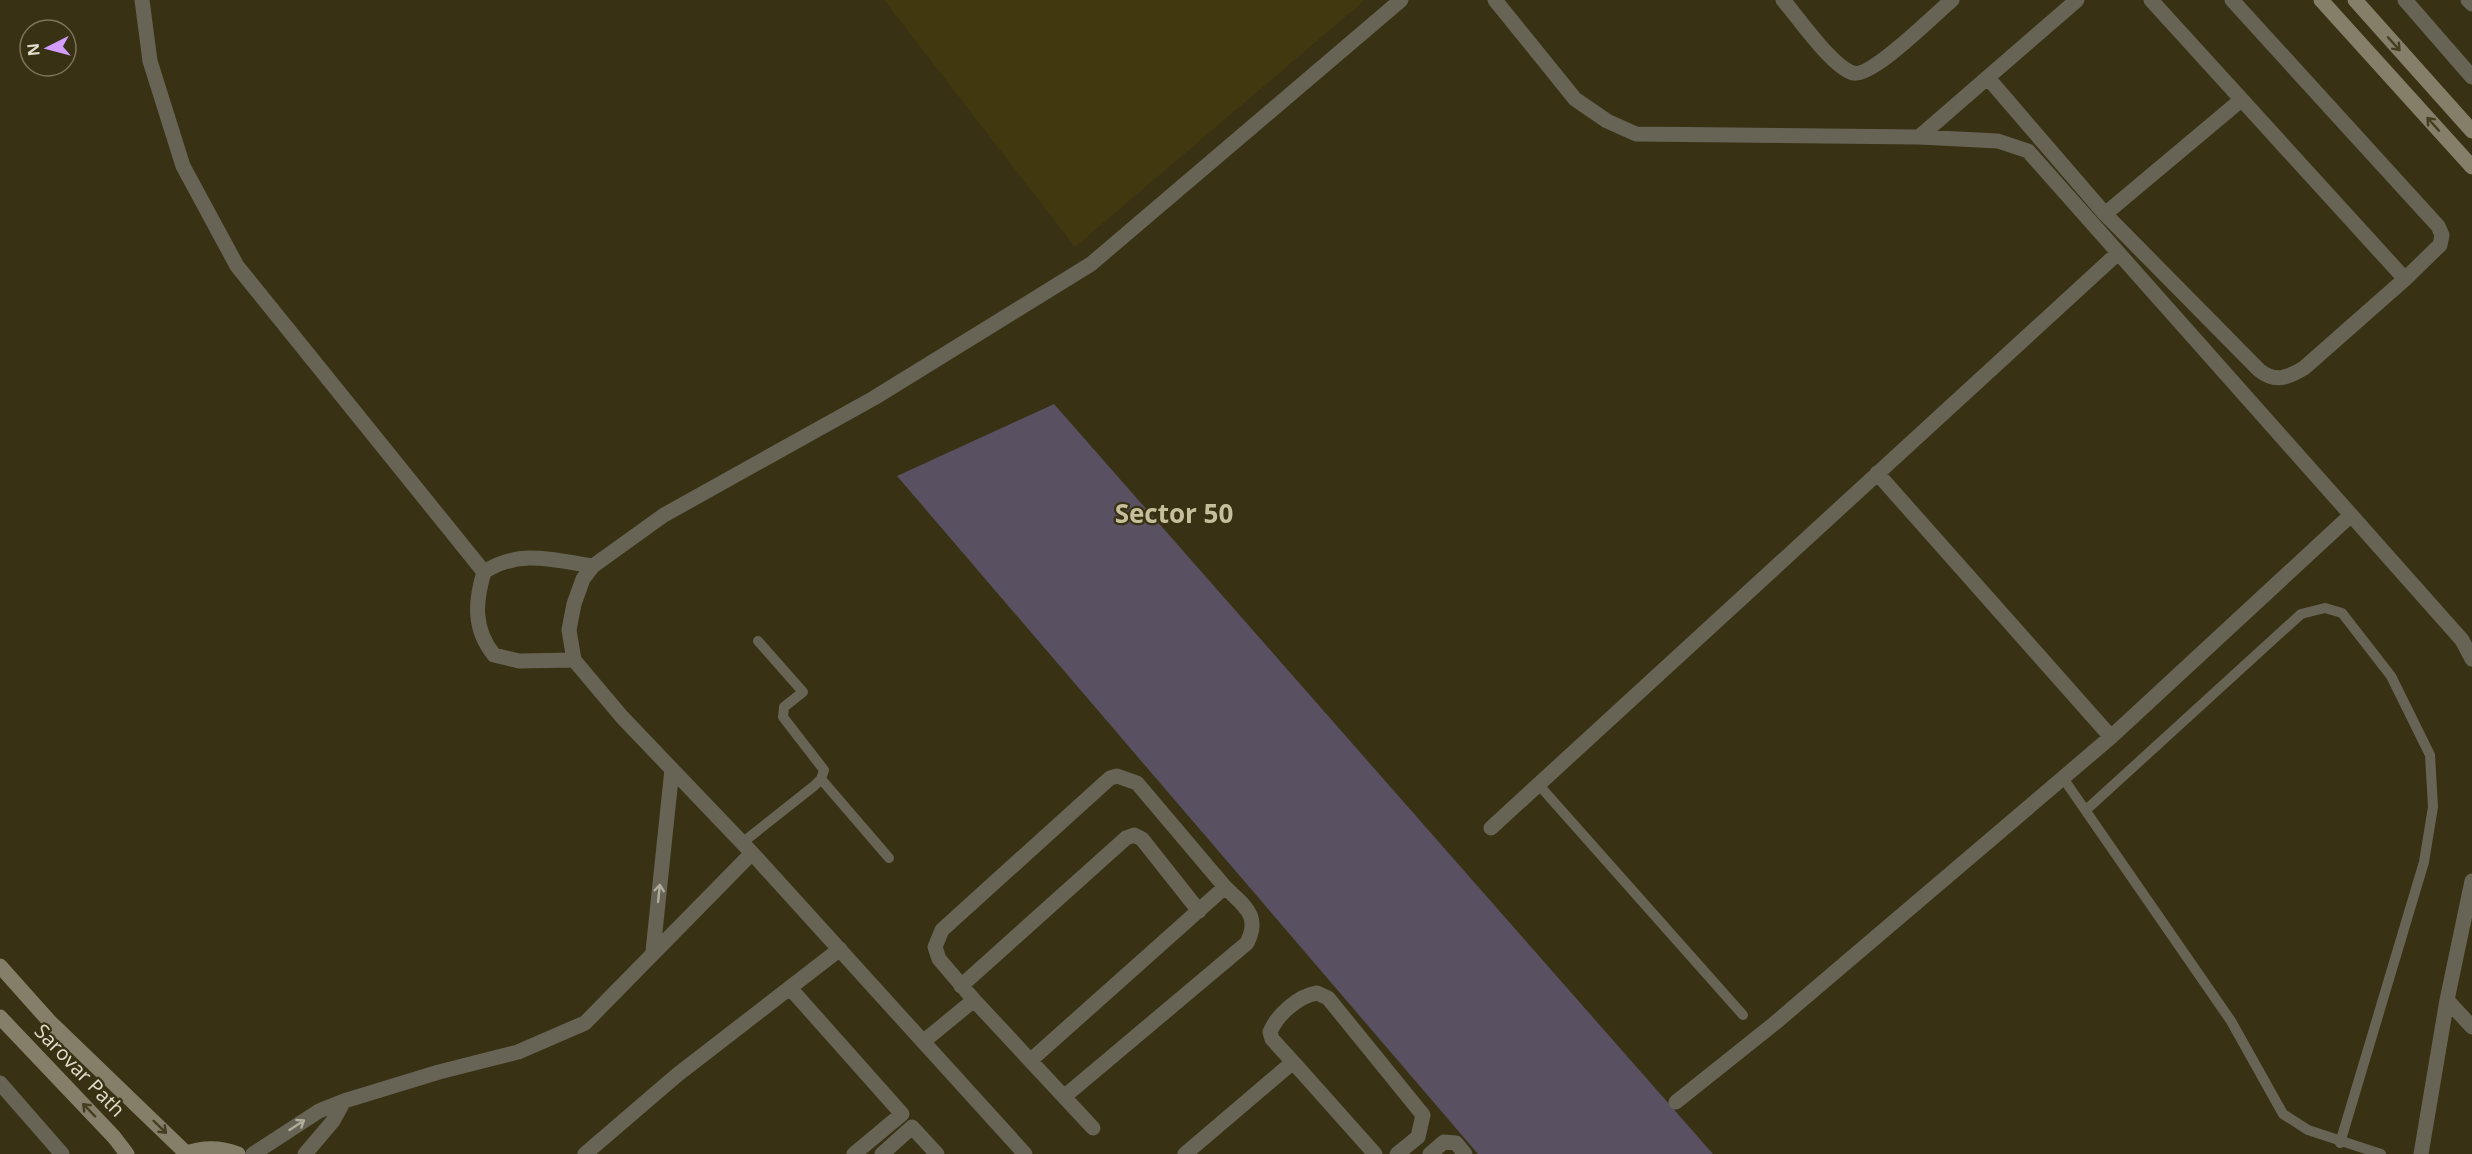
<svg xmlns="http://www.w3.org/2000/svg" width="2472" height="1154" font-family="'Open Sans',sans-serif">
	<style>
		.built { fill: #413810 }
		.green { fill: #595061 }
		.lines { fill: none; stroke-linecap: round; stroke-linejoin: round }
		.service { stroke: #676456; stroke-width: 10 }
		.minor { stroke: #676456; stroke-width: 15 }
		.secondary { stroke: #857f6a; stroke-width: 15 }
		.oneway { stroke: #443d20 }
		.oneway2 { stroke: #b1ad9d }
		.labels { text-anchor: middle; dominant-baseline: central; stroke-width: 4.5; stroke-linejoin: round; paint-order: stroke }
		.street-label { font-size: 20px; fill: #e2decc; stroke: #383113 }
		.district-label { font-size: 26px; font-weight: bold; fill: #c7bf9c; stroke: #383113 }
	</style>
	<rect width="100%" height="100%" fill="#383113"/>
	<!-- built -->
	<path class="built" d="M884 0H1365L1075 247Z"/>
	<!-- green -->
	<path class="green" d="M1054 404 1713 1154H1478L897 476Z"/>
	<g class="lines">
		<!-- service -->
		<path class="service" d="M2063 778 2231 1021 2283 1114 2308 1130 2381 1154
			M821 779 889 858
			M1538 784 1743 1015
			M2086 810 2301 614 2325 608 2342 613 2391 676 2430 755 2433 807 2424 862 2340 1143
			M742 843 814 786 821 779 824 770 783 717 784 707 803 692 758 641"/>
		<!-- minor -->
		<path class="minor" d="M142 0 150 61 183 166 237 266 484 572
			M1495 0 1575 99 1607 121 1636 134 1919 137 1998 141 2028 151 2462 640 2472 659
			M1783 0C1798 17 1832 67 1853 73 1872 78 1935 14 1952 0
			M2151 0 2405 279
			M2405 0 2472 77
			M2468 0 2472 4
			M1988 78 2105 214 2259 370C2275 383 2287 378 2304 368L2405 279 2440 245 2442 235 2438 226 2232 0
			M1919 137 2077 0
			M2105 214 2241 100
			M1877 473 2111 737
			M574 660 519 661 494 655C473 629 475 602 484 572 519 549 553 560 593 566
			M1491 828 2118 253
			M653 951 672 769
			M961 986 1126 838 1134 835 1142 839 1199 911
			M790 988 902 1114 854 1154
			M974 1000 939 959 935 947 942 930 1110 778 1117 776 1137 783 1225 887
			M2447 1000 2472 1027
			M924 1041 974 1000 1093 1128
			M1031 1060 1225 887C1244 906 1261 915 1247 943L1065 1096
			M1293 1062 1375 1154
			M0 1083 62 1154
			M1676 1102 1775 1023 2111 737 2351 515
			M253 1154 319 1111 344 1101 439 1072 518 1052 585 1023 752 853
			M305 1154 333 1121 344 1101
			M585 1154 677 1075 840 949
			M882 1154 912 1127 937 1154
			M1025 1154 752 853 622 717 574 660 569 630 574 604 583 579 593 566 664 515 874 398 1091 264 1401 0
			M1185 1154 1293 1062 1272 1039 1270 1032C1277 1015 1298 996 1317 993L1328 998 1423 1115 1418 1137 1397 1154
			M1430 1154 1444 1142 1456 1143 1465 1154
			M2421 1154 2447 1000 2472 881"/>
		<!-- secondary -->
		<path class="secondary" d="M2321 0 2472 167
			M2355 0 2472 131
			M0 966 50 1022 186 1153
			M0 1017 114 1137 127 1154
			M184 1154C202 1147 220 1147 238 1154"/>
	</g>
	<!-- one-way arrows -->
	<defs><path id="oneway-shaft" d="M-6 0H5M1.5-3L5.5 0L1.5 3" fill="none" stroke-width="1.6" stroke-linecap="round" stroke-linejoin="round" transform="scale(1.5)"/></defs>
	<g class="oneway">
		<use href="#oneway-shaft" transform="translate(2394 44) rotate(48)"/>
		<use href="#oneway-shaft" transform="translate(2433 124) rotate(-132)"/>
		<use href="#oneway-shaft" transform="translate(89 1110) rotate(-134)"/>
		<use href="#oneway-shaft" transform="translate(160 1127) rotate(44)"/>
	</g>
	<g class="oneway2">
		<use href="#oneway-shaft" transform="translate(659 893) rotate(-84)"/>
		<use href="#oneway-shaft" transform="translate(297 1125) rotate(-33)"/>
	</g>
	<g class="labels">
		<!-- street labels -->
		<g class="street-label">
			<text transform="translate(80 1070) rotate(46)">Sarovar Path</text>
		</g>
		<!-- district labels -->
		<g class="district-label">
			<text x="1174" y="513">Sector 50</text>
		</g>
	</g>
	<!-- north arrow -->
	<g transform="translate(48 48) rotate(264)"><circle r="28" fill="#383113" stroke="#7c765d" stroke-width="1.5"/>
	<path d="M0-4.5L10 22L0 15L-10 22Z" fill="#d29dfd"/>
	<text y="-9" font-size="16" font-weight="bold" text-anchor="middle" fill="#e2decc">N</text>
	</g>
</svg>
